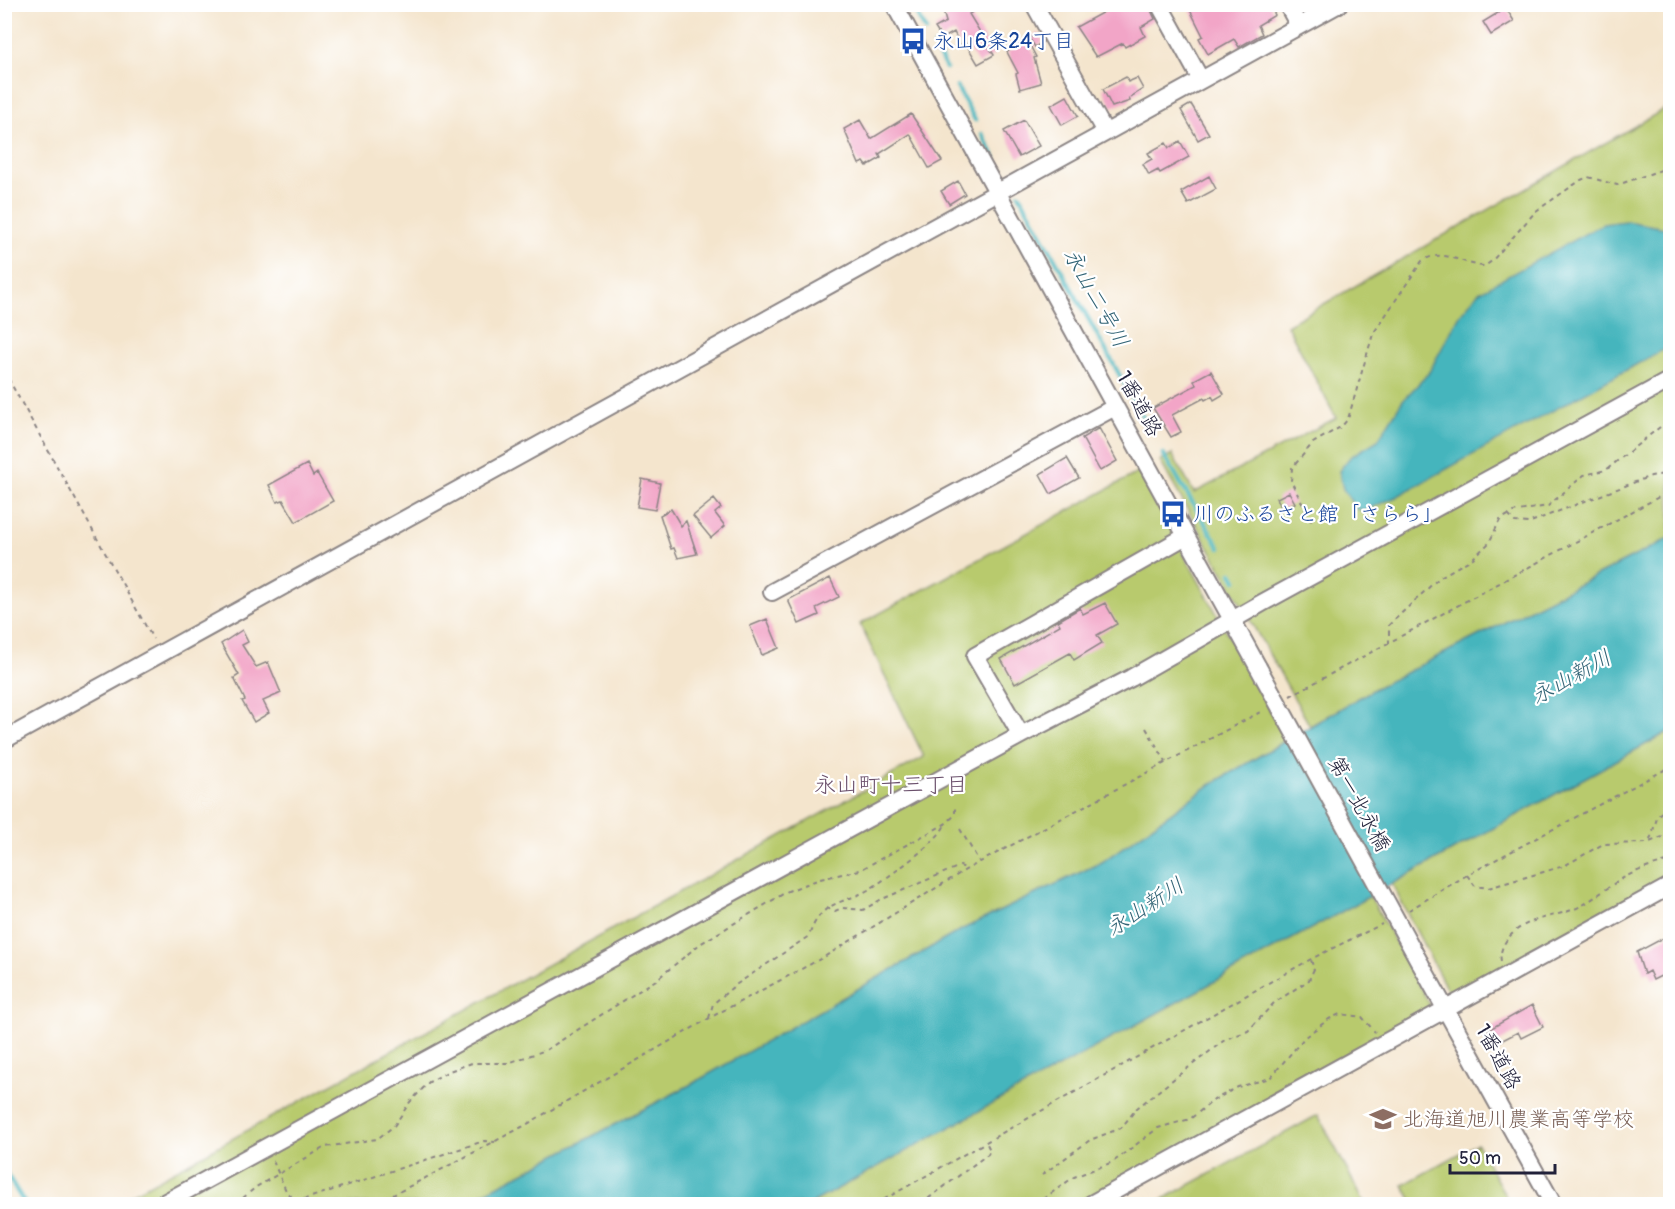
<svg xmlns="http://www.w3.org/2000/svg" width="1675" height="1209" font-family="Pangolin,'Klee One',sans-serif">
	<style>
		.green { fill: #b8ca6d; stroke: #6d7654; stroke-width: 1.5 }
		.water { fill: #45b5bd; stroke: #346c7c; stroke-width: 1.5 }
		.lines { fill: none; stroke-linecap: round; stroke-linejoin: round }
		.stream { stroke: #45b5bd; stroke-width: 4.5 }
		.building { fill: #f2a5c7 }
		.minor-casing { stroke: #8b8484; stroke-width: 20 }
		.path { stroke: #8b8484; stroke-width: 2; stroke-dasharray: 4.5 4.5; stroke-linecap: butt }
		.minor { stroke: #fff; stroke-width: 16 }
		.minor-bridge-casing { stroke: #8b8484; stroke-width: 20; stroke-linecap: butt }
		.minor-bridge { stroke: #fff; stroke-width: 16 }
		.labels { text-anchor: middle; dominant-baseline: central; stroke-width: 4.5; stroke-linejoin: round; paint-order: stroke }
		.transit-label { font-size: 21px; fill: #164399; stroke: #fff; text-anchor: start }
		.street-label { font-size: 21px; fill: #22223b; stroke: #fff }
		.education-label { font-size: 21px; fill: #785e54; stroke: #fff; text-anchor: start }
		.water-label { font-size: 22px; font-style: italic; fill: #326476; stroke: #fff }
		.neighbourhood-label { font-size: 22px; fill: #6b506c; stroke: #fff }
	</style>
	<rect width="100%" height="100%" fill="#fff"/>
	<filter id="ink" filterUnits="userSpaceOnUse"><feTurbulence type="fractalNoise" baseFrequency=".0167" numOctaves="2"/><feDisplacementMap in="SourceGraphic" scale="12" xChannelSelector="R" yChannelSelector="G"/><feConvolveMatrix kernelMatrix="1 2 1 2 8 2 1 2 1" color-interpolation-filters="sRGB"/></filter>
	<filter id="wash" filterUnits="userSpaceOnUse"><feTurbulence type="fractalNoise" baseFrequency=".008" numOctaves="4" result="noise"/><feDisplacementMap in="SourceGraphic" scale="24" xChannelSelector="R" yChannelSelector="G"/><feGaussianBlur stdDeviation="1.35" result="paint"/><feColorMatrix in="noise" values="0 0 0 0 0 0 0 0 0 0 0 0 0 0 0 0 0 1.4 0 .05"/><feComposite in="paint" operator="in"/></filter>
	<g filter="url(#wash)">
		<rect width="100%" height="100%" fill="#f4e5cd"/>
		<!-- green -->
		<path class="green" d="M1670 106V538L1376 688 1310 726 1160 461 1172 454 1194 493 1336 418 1287 325Z
			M1139 472 1286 740 1210 785 1102 862 963 929 690 1085 463 1204H114L924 757 860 624Z
			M1670 731V886L1455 1005 1392 884Z
			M1370 896 1436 1016 1081 1204H810Z
			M1318 1115 1365 1204H1154Z
			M1477 1144 1510 1204H1414L1403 1185Z"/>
		<!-- water -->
		<path class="water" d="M1626 221 1670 229V346L1396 497 1366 510 1356 509 1343 489 1339 471 1350 457 1378 440 1403 400 1428 374 1460 315 1479 292 1603 224Z
			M1670 538V731L810 1204H463L690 1085 963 929 1102 862 1210 785 1376 688Z"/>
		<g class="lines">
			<!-- stream -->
			<path class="stream" d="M911 4 926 31
				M934 46 946 68
				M957 87 975 120
				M982 134 995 158
				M1019 194 1144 419
				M1163 454 1220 548
				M1232 573 1236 580
				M4 1170 25 1204"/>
		</g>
		<g id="blocks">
			<!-- building -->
			<path class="building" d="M941 4H985L969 14 994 55 978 64 965 42 960 45 954 32 942 39 935 28 946 22Z
				M1118 4H1148L1155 19 1141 27 1145 36 1125 47 1123 43 1096 57 1076 27Z
				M1187 4H1269L1275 15 1258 25 1262 34 1239 47 1234 39 1208 54 1199 38 1203 36Z
				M1506 8 1514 21 1491 35 1483 22Z
				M1038 33 1043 42 1035 47 1029 38Z
				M1027 40 1036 57 1034 58 1041 83 1020 89 1016 74 1018 73 1007 52Z
				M1126 77 1128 82 1137 78 1143 89 1129 98 1130 101 1112 107 1103 89Z
				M1067 96 1078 116 1062 125 1051 105Z
				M1191 104 1209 134 1198 140 1181 110Z
				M911 114 942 161 929 168 910 134 879 154 881 158 867 166 864 162 859 164 844 129 860 120 871 139Z
				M1024 120 1039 146 1019 157 1004 131Z
				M1180 141 1189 157 1160 173 1158 170 1149 175 1143 164 1152 159 1148 153 1166 143 1169 148Z
				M1209 176 1216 189 1188 204 1181 192Z
				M958 181 965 194 949 204 941 191Z
				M1211 371 1224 394 1214 400 1212 396 1205 400 1204 398 1172 415 1181 432 1171 437 1153 408 1196 385 1194 380Z
				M1099 428 1117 461 1100 471 1082 438Z
				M1067 458 1079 478 1051 494 1040 474Z
				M307 464 313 476 317 473 333 501 296 522 283 500 277 502 269 485Z
				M642 479 660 483 655 510 637 507Z
				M1289 492 1295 503 1282 509 1277 498Z
				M714 499 721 508 715 513 725 526 711 538 693 516Z
				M671 509 681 526 686 521 697 554 678 558 674 548 671 549 660 515Z
				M830 578 839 597 816 608 819 615 799 624 788 600Z
				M1105 603 1117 624 1097 635 1102 643 1074 660 1070 653 1015 684 1001 659 1060 625 1058 621 1080 608 1083 614Z
				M767 619 779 648 762 655 750 626Z
				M242 630 248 642 242 645 256 667 268 662 281 693 263 701 269 713 254 722 242 701 245 700 234 678 239 675 221 644Z
				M1671 934V971L1653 980 1649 971 1644 974 1637 952Z
				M1532 1005 1543 1027 1521 1038 1518 1032 1495 1044 1488 1030Z"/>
		</g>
	</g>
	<g filter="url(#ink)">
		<use href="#blocks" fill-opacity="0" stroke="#8b8484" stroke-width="1.5"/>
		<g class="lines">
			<!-- minor casing -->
			<g class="minor-casing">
				<path id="minor" d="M894 4 1258 667
					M1034 4 1105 132
					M1159 4 1201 80
					M1287 4 1299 26
					M772 592 1115 407
					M1021 735 975 656 1186 536
					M4 740 1339 4
					M1420 963 1553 1204
					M162 1204 1021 735 1131 678 1262 603 1670 380
					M1091 1204 1670 886"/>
			</g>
			<!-- path -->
			<path class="path" d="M4 371 153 639
				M1508 515 1515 522 1528 523 1651 476 1665 474 1670 476
				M1311 521 1291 481 1292 468 1313 443 1342 426 1348 419 1373 334 1422 261C1444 247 1461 265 1485 266L1492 261 1536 211 1581 180 1588 177 1617 185 1670 167
				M1389 644V625L1440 577 1473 558 1489 543 1500 520 1513 512 1548 506 1584 475 1606 470 1670 419
				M1290 696 1670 491
				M1146 728 1166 762
				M960 829 980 863
				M1650 840 1658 815 1670 806
				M1467 875 1475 886 1488 888 1564 866 1603 844 1647 843 1670 834
				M826 908 835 911 842 908 863 910 880 900 960 866 967 869
				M1409 910 1467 875 1670 767
				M1501 961C1499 951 1505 940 1513 933 1531 916 1560 917 1581 906 1597 897 1611 884 1627 876 1640 869 1656 865 1670 861
				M709 1018 713 1004 734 986 809 936C821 900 841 905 868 890 885 880 941 840 945 824
				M273 1161 287 1193 299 1201 484 1141 495 1142
				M1042 1175 1090 1140 1121 1128 1137 1108 1180 1074 1226 1039 1248 1031 1274 1003 1309 980 1314 969 1311 960
				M236 1204 256 1187 325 1147 377 1139 394 1126 410 1102 429 1082 449 1071 472 1063H508L546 1050 656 980 700 944 788 891 820 879 860 870 945 824 955 815V807
				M376 1204 522 1127 715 1015 824 957 967 869 1264 710
				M876 1204 1311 959 1382 924
				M921 1204 988 1154 990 1150 987 1144
				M1036 1204 1074 1177 1113 1162 1158 1128 1190 1119 1214 1100 1238 1087 1270 1078 1305 1037 1329 1019 1340 1014 1362 1017 1375 1032"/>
			<!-- minor -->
			<use href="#minor" class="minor"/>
			<!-- minor-bridge casing -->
			<g class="minor-bridge-casing">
				<path id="minor-bridge" d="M1258 667 1420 963"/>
			</g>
			<!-- minor-bridge -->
			<use href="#minor-bridge" class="minor-bridge"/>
		</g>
	</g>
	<!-- icons -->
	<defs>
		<g id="bus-bare" transform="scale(2.07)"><path d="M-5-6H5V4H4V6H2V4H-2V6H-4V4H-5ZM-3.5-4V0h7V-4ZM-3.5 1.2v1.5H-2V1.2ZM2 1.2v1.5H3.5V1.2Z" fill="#1a4fb4" stroke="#fff" stroke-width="2.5" paint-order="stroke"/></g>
		<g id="school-bare" transform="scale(2.07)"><path d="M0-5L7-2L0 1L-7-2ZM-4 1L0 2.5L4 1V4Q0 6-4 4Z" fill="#8d6e63" stroke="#fff" stroke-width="2.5" paint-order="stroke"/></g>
	</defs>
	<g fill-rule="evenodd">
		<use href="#bus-bare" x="913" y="41"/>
		<use href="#bus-bare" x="1173" y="514"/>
		<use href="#school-bare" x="1383" y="1119"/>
	</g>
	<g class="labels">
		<!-- transit labels -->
		<g class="transit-label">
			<text x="933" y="41">永山6条24丁目</text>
			<text x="1193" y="514">川のふるさと館「さらら」</text>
		</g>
		<!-- street labels -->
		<g class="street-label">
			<text transform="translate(1139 404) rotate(61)">1番道路</text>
			<text transform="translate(1359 804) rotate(61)">第一北永橋</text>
			<text transform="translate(1498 1057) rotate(61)">1番道路</text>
		</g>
		<!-- education labels -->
		<g class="education-label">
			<text x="1403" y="1119">北海道旭川農業高等学校</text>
		</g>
		<!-- water labels -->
		<g class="water-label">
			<text transform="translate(1096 298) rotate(61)">永山二号川</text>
			<text transform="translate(1571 677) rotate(-29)">永山新川</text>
			<text transform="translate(1145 907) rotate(-33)">永山新川</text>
		</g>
		<!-- neighbourhood labels -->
		<g class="neighbourhood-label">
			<text x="891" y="785">永山町十三丁目</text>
		</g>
	</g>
	<!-- margin -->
	<rect width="1675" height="1209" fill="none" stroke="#fff" stroke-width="24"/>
	<!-- scale -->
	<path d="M1450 1164v9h105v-9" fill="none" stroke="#22223b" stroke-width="3"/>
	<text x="1459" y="1164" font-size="18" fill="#22223b" stroke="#ffffff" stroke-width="4.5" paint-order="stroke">50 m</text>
</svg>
